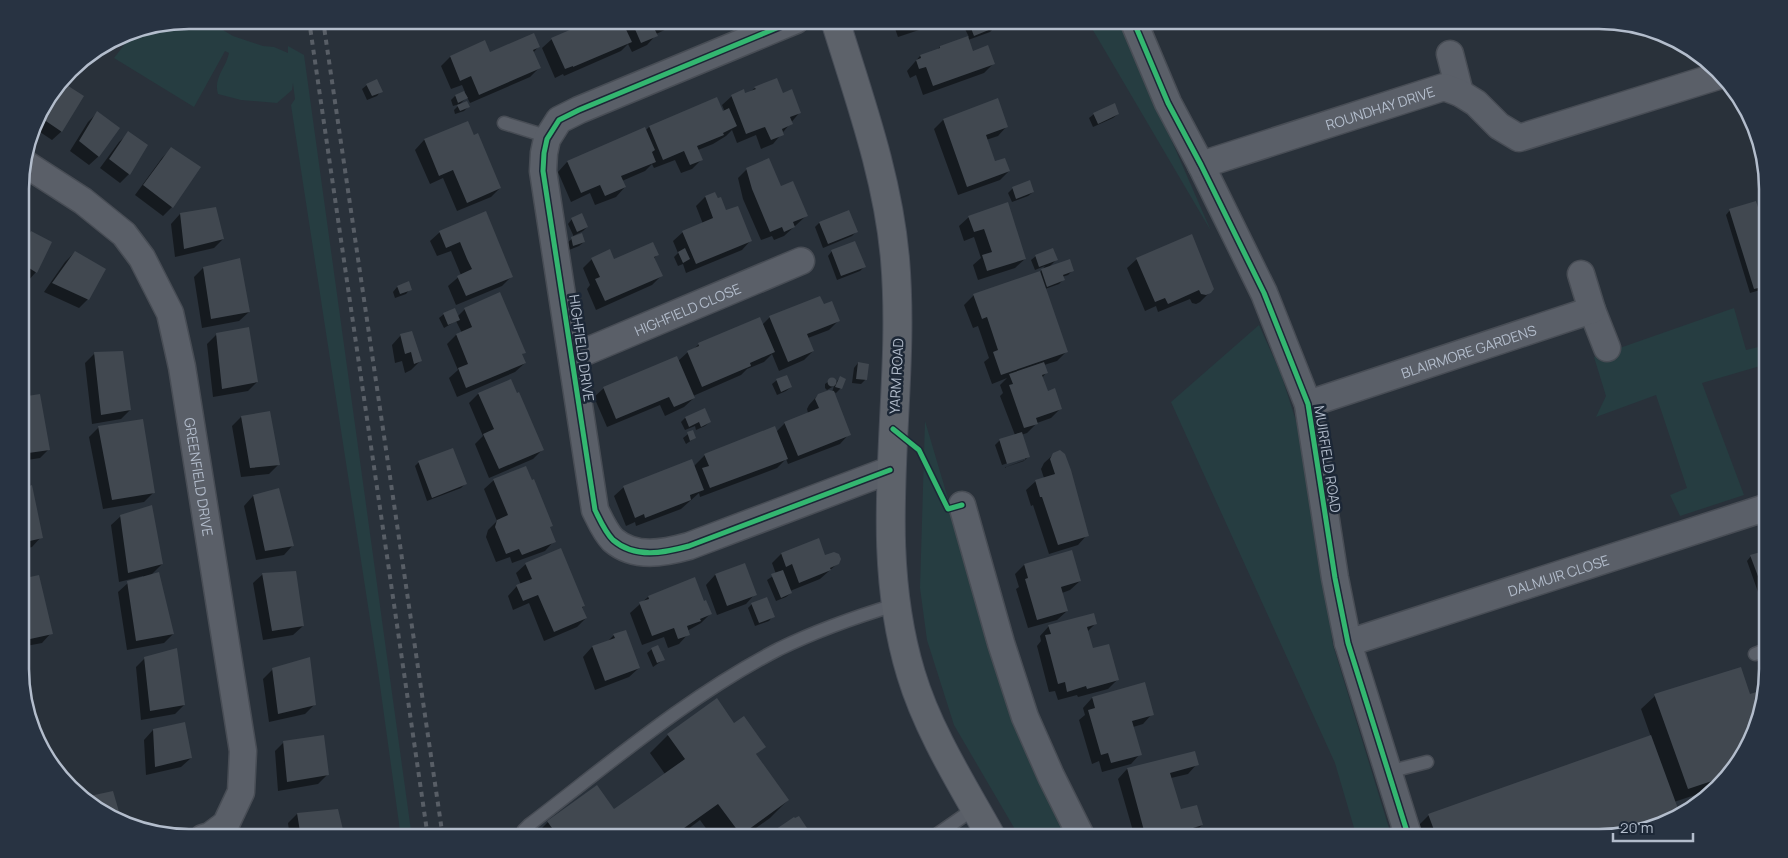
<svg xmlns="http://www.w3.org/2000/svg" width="1788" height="858" font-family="Manrope,sans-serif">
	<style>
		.green { fill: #263d41 }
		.shadow { fill: #0007 }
		.building { fill: #414850 }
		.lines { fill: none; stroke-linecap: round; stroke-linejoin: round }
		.lane-casing { stroke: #484d55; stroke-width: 15 }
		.street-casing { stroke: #484d55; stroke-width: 29 }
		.primary-casing { stroke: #474d57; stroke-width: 30 }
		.lane { stroke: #5a5f68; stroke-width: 12 }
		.street { stroke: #5a5f68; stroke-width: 26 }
		.primary { stroke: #5d626a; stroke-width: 28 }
		.rail { stroke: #585e66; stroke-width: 4; stroke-dasharray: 5 5; stroke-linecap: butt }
		.cycleway-casing { stroke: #1c2736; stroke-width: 8 }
		.cycleway { stroke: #33b770; stroke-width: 5 }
		.labels { text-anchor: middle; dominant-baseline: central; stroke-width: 5; stroke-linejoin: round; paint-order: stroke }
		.street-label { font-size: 14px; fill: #b3bdcc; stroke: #1c2736 }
		.rim { fill: none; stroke: #b3bdcc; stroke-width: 2.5 }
	</style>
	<rect width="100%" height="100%" fill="#29313a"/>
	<!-- green -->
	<path class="green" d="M189 20H206L233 36 263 46 274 47 288 53V46L304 55 412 838H401L378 671 291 105 295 99 293 83 292 90 277 103 241 100 218 94C213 78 226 68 229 53L225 51 194 107 114 58 135 31Z
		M1087 20H1119L1211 231Z
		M1734 308 1746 350 1767 345V364L1702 383 1744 495 1680 516 1670 495 1687 488 1656 395 1596 417 1606 396 1594 357Z
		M1259 325 1281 374 1305 449 1333 645 1392 838H1357L1335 763 1171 402Z
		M925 421 1005 691 1069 838H1020L954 725 927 640 920 588Z"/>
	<!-- shadow -->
	<path class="shadow" d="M596 20H683L680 23 656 34V35L647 45 632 52 628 44 621 51 564 76 563 74 555 78 542 48 552 39Z
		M892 20H949L898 37Z
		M964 20H992L995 27 990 32 968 40 972 52 993 64 984 73 923 95 916 75 910 78 907 71 920 56 937 50 940 47 969 37 965 29 973 22 965 24Z
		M539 46 533 53 539 68 530 77 470 103 466 95 465 99 459 105 468 107 464 111 455 114 454 110 460 104 453 106 451 100 455 96 465 92 462 85 451 89 441 66 450 57 489 53Z
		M62 83V131L52 140 34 128 38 114Z
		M367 85 381 91 377 96 367 100 362 89Z
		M755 88 782 94 800 112 773 144 761 149 756 135 737 143 732 130 726 136 713 144 698 150 702 159 692 169 681 173 675 160 654 168 652 164 645 171 622 181 625 187 616 197 595 205 590 193 571 202 558 172 567 162 645 129V131L649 127 722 113 725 112 722 105 732 96 745 95 750 92Z
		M997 100 1007 126 998 136 986 140 995 163 1009 171 1000 180 958 195 934 129 943 120Z
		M97 113 99 156 89 165 70 151 88 122Z
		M1094 114H1118L1113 118 1093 127 1089 118Z
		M468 123 500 188 491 197 457 211 443 178 430 184 415 150 424 140Z
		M129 133V174L120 183 100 168 119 142Z
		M171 149 172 207 163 216 135 195 162 158Z
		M747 169 780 188 806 216 784 236 774 240 772 236 761 240 743 199 738 178Z
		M1013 188 1033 192 1028 196 1012 202 1008 193Z
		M715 193 726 212 751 240 742 250 686 273 683 264 678 266 674 257 678 253 673 241 683 232 703 224 696 206 705 197Z
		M1730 210 1767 240V288L1750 293 1726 215Z
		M848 212 856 232 852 236 823 248 815 227 819 223Z
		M485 213 512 276 502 286 456 305 448 286 461 275 451 251 437 256 430 241 440 232Z
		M180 214 223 239 214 248 175 257 171 224Z
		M969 217 1025 259 1015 268 978 280 973 265 981 258 974 237 964 241 959 226Z
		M572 219 587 227 583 231 573 236 584 242 579 246 569 250 567 243 574 237 568 224Z
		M31 233 36 272 27 282 21 278V244Z
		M832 251 864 267 860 271 837 280 828 256Z
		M75 252 88 299 79 308 44 292 65 262Z
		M657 255 654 258 661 276 652 285 596 310 587 289 590 285 583 268 592 259 614 260Z
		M1036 256 1056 260 1048 268 1072 271 1068 275 1062 277 1063 280 1059 284 1045 289 1067 351 1057 361 1044 365 1046 373 1042 378 1047 392 1061 408 1051 418 1037 423 1027 433 1021 435 1028 457 1024 461 1003 468 1025 460V457L1002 465 995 445 1000 440 1015 435 1000 396 1003 393 1000 385 1007 378 992 384 984 362 989 358 978 326 973 328 964 305 974 295 1040 272 1045 266 1035 270 1031 260Z
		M1137 259 1210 292 1200 302 1196 304 1192 303 1190 299 1158 312 1156 306 1145 311 1127 268Z
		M203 268 249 312 239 321 202 328 194 277Z
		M408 283 410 289 406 294 395 298 393 292 397 287Z
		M823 306 838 321 829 330 808 338 813 351 804 360 779 371 772 354 764 362 747 369 741 375 693 396 694 398 684 407 665 416 660 405 607 427 594 397 604 388 678 361 688 352 694 349 699 344 762 325 770 317Z
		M465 309 524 352 521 355 525 363 515 372 457 397 449 378 458 370 447 344 456 335 462 333 456 321 444 328 439 318 444 314 457 317Z
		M216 335 257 382 248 391 213 397 207 344Z
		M401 335 421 360 411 370 405 373 402 361 395 363 392 345Z
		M94 354 130 410 121 419 92 424 85 363Z
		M858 363 866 379 861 384 852 383 854 368Z
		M840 378 844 380 840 389 836 393 832 391 849 434 840 444 788 464 786 459 777 468 700 497 699 493 681 509 636 526 635 522 626 526 614 496 624 487 694 466 705 455 776 432 785 423 808 413 807 409 809 405 818 395 832 392 834 386 827 390 825 388V384L832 379 836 382Z
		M777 380 791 387 786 391 777 395 772 384Z
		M510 381 542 450 533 459 489 478 475 444 483 436 469 403 478 394Z
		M39 395 49 449 40 458 21 461V398Z
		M241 417 278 465 269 474 241 477 232 426Z
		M685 418 710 422 705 426 696 430 695 426 685 430 681 422Z
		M99 427 153 493 144 502 103 509 89 437Z
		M692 431 695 438 686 444 683 438Z
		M1054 454 1087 535 1078 545 1049 554 1033 505 1031 506 1026 490 1036 481 1044 478 1041 469 1044 463Z
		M419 462 465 484 461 488 427 501 415 466Z
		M494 480 549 528 554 541 545 551 512 563 510 557 496 562 486 537 488 530 497 521 484 489Z
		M21 490 41 537 32 547 21 550Z
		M278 490 293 545 284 555 256 560 244 506 253 496Z
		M121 516 162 564 150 576 173 634 164 643 127 650 118 592 128 583 143 578V576L119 582 111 525Z
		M818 540 824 556 838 563 820 579 790 591 791 593 786 597 776 601 767 580 776 574 772 563 781 554Z
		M1768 551V620L1747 561 1751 556Z
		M526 564 584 606 582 608 586 618 577 627 544 641 529 603 513 610 508 596 517 586 521 585 516 573Z
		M744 564 755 594 746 604 717 615 706 585 715 575Z
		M1024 565 1080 581 1070 590 1062 593 1067 611 1057 620 1028 628 1016 589 1019 587 1015 574Z
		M263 574 303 626 293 635 263 640 253 583Z
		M21 581 51 633 42 643 21 647Z
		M648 597 703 603 710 614 701 623 687 631 688 634 679 644 668 648 664 637 642 645 630 613Z
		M752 604 773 616 769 621 755 626 748 608Z
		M1095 624 1087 632 1092 650 1118 679 1108 689 1078 697 1077 695 1058 700 1055 691 1049 692 1037 646 1041 641 1040 636 1049 626Z
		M614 635 639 668 629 677 595 690 583 657 592 647 608 641Z
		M652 649 663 660 653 667 647 653Z
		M145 658 184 705 175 714 141 720 136 667Z
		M273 669 315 704 305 714 269 722 263 679Z
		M1144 684 1152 714 1143 724 1133 727 1140 754 1131 764 1102 772 1099 761 1092 764 1079 720 1085 715 1083 708 1092 698Z
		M1763 691 1751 744 1710 790 1674 802 1610 838H1413L1411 833 1429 815 1651 737 1641 709 1655 696H1750Z
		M716 700 734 724 764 746 755 755 788 800 770 818 742 838H713L700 820 676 838H532L548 822 614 811 665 774 650 753 668 735Z
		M153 730 191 758 181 767 146 775 144 740Z
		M284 742 327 775 318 784 278 791 275 751Z
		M1194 752 1197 764 1188 774 1171 778 1180 811 1202 825 1192 835 1210 833 1228 838H1135L1118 779 1127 769Z
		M297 814 343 838H290L288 823Z"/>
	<!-- building -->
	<path class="building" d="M593 20H619L620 22 622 21 632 42 573 67V66L565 69 551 38Z
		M631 20H678L655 30 658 36 641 43Z
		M904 20H932L907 29Z
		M978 20H993L996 27 974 36 969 23Z
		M534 33 540 47 533 50 541 68 479 95 471 76 460 81 450 56 485 40 490 52Z
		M968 36 973 51 988 45 995 64 933 86 926 67 919 69 916 60 921 58 920 55 940 48V46Z
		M777 78 783 93 792 89 801 113 790 117 793 124 782 129 784 135 771 140 765 127 746 134 731 95 744 89 745 93 756 89 754 87Z
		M377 79 383 92 372 96 366 84Z
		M62 82 84 96 62 132 37 115Z
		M464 91 468 98 458 103 455 95Z
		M717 97 723 111 729 108 737 126 723 133 724 135 697 146 703 160 690 165 684 151 663 160 649 126Z
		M998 98 1008 127 986 135 995 161 1005 158 1010 171 967 187 943 119Z
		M467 101 470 107 460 111 457 105Z
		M1115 103 1119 114 1098 124 1093 113Z
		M97 111 120 128 99 157 79 141Z
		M468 121 474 135 478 133 501 188 467 203 453 170 439 176 424 139Z
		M645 127 655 150 652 152 656 162 621 176 626 187 605 196 600 185 581 193 567 161Z
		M128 131 148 145 130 175 109 159Z
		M171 147 201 167 173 208 143 185Z
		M769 158 781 186 793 181 808 216 793 222 795 227 784 232 782 227 770 232 752 189 746 168Z
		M1030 180 1034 192 1016 199 1012 187Z
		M715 192 718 198 721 197 726 210 738 206 752 241 696 264 682 231 713 218 705 196Z
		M1756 201 1767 236V286L1754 289 1729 209Z
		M1008 202 1026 259 987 271 982 255 992 252 984 229 974 232 968 216Z
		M216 207 224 239 184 249 180 213Z
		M849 210 858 232 828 244 819 222Z
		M486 211 513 277 466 296 457 276 472 269 467 259 460 242 446 248 439 231Z
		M582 213 588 227 577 232 571 218Z
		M31 231 52 242 37 273 21 263V247Z
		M582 233 585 242 573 246 571 237Z
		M1192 234 1214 289 1211 293 1206 295 1201 294 1199 290 1168 304 1165 298 1155 302 1136 258Z
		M855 241 866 267 841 276 831 250Z
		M653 242 659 255 654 257 663 276 605 301 595 279 600 277 591 258 610 249 614 259Z
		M685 248 690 259 683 263 678 252Z
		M1053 248 1058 260 1039 267 1035 255Z
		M75 251 106 269 89 300 52 283Z
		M240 258 250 312 211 319 203 267Z
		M1070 259 1074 271 1063 275 1065 280 1047 287 1041 269Z
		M1040 271 1068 352 1001 375 993 352 998 350 987 317 982 319 973 294Z
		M409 281 412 290 400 294 397 286Z
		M500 292 526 353 522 354 526 363 466 388 458 368 468 364 456 334 472 327 464 308Z
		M820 296 824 304 832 301 840 321 807 334 814 351 788 362 769 316Z
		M455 308 460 320 448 325 443 313Z
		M760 317 775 352 750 363 751 366 702 387 687 351 699 346 698 343Z
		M249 327 258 382 222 389 216 333Z
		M412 331 422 361 414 364 411 352 405 354 400 334Z
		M123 351 131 410 101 415 94 352Z
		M677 356 695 398 674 407 669 397 616 419 603 387Z
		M858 362 869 364 867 380 856 379Z
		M1044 362 1048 373 1042 375 1048 391 1055 388 1062 409 1036 418 1038 424 1024 428 1009 385 1013 384 1009 374Z
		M787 375 792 387 781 392 776 379Z
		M840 376 846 379 842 389 835 387Z
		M827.5 382a4.5 4.5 0 1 1 9 0a4.5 4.5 0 1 1-9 0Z
		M511 379 517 393 519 392 544 450 499 469 483 434 494 429 478 393Z
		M829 390 834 391 851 435 798 456 784 422 819 408 815 399 818 394Z
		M40 394 50 450 21 454V397Z
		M705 408 711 422 701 427 699 422 689 427 685 417Z
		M270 411 280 465 250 468 241 416Z
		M143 419 155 493 112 500 98 426Z
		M775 426 788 459 710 488 702 468 709 466 704 454Z
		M693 430 696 438 690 441 687 432Z
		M1022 432 1030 457 1007 464 999 439Z
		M453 448 467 484 432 498 418 461Z
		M1060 450 1065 454 1071 470 1089 536 1058 545 1042 497H1040L1035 480 1055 474 1050 459 1053 453Z
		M692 459 704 490 690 495 691 500 645 518 644 514 635 518 623 486Z
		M526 466 532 480 534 479 553 526 550 527 556 542 522 555 519 549 506 554 495 527 497 520 508 515 493 479Z
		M32 485 43 538 21 543V489Z
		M279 488 294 546 265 551 253 495Z
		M152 505 163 564 128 573 120 515Z
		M819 538 825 555 834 552 839 554 841 559 839 564 830 568 831 570 799 583 792 564 786 567 781 553Z
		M561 548 585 606 582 607 587 618 554 632 538 595 523 601 516 585 532 579 525 563Z
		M1072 550 1081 581 1061 587 1068 611 1037 620 1025 579 1028 578 1024 564Z
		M1768 550V603L1750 555Z
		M745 563 757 595 727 606 715 574Z
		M783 570 792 593 781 598 771 574Z
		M296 571 304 626 272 631 262 573Z
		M159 572 174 634 136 641 127 581Z
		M39 575 53 634 21 641V579Z
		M695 577 704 601 706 600 712 614 700 619 701 621 687 626 690 635 678 639 674 628 652 636 639 602 649 599 648 596Z
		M767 597 775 617 759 623 751 603Z
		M1094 613 1097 624 1087 627 1093 648 1109 644 1119 680 1087 689 1086 686 1067 692 1065 682 1058 684 1045 635 1051 634 1048 625Z
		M626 630 640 668 605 681 592 646 615 638 613 634Z
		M658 645 665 660 657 663 651 648Z
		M177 648 185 705 150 711 144 657Z
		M310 657 316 705 278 714 272 668Z
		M1741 667 1750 694 1763 690 1751 744 1721 778 1688 789 1654 694Z
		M1145 682 1154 715 1132 721 1142 755 1111 763 1108 753 1101 755 1088 710 1095 708 1092 697Z
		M717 698 734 723 744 716 766 747 756 754 789 800 741 835 718 804 670 838H559L547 821 597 785 614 809 685 759 667 734Z
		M185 722 192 758 155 767 153 729Z
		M324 735 329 775 287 782 283 741Z
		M1651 735 1680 814 1610 838H1437L1428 814Z
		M1195 751 1199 765 1170 773 1181 809 1197 805 1203 825 1159 838H1146L1127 768Z
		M113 791 122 822 114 821 85 797Z
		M338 809 345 838H301L297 813Z
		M799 816 809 831 806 833 810 838H763L794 817 795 818Z
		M1210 828 1211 832 1226 828 1229 838H1179Z"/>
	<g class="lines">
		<!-- lane casing -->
		<g class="lane-casing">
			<path id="lane" d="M504 123 549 137
				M1755 654 1768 649
				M1388 772 1427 762
				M521 838 524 830 529 825C609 764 688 696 779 649 816 631 855 617 895 605
				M932 838 975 808"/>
		</g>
		<!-- street casing -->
		<g class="street-casing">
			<g id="street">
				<path d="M796 20 579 110 559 120 547 139 544 153 543 171 595 510C600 520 605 532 613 540 635 559 664 553 689 546L890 470"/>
				<path d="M1133 20 1168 103 1201 165 1264 293 1308 404 1335 578 1348 643 1409 838"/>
				<path d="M1450 54 1460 93"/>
				<path id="s1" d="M24 163 83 201 124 234 142 258 170 313 182 367 243 751 241 792 226 824 210 836 203 838"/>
				<path id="s2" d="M1201 165 1444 87 1460 93 1476 103 1499 126 1519 138 1718 76"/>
				<path d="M1592 310 1607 348"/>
				<path id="s3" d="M573 357 801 261"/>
				<path id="s4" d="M1308 404 1592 310 1581 274"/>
				<path d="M962 505 1001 643 1025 717 1051 776 1082 838"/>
				<path id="s5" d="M1348 643 1768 507"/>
			</g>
		</g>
		<!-- primary casing -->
		<g class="primary-casing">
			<path id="primary" d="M835 20C859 98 888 177 895 259 907 399 869 536 911 674 928 731 963 786 992 838"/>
		</g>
		<!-- lane -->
		<use href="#lane" class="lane"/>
		<!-- street -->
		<use href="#street" class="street"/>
		<!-- primary -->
		<use href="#primary" class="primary"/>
		<!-- rail -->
		<path class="rail" d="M309 20 428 838
			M323 20 443 838"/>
		<!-- cycleway casing -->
		<g class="cycleway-casing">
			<path id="cycleway" d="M796 20 579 110 559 120 547 139 544 153 543 171 595 510C600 520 605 532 613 540 635 559 664 553 689 546L890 470
				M1133 20 1168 103 1201 165 1264 293 1308 404 1335 578 1348 643 1409 838
				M893 429 919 450 948 509 962 505"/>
		</g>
		<!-- cycleway -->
		<use href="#cycleway" class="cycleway"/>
	</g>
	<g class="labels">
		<!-- street labels -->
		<g class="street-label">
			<text stroke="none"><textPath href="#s2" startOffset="188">ROUNDHAY DRIVE</textPath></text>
			<text stroke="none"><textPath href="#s3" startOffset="124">HIGHFIELD CLOSE</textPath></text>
			<text transform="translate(582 348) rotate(82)">HIGHFIELD DRIVE</text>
			<text stroke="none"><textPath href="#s4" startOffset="169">BLAIRMORE GARDENS</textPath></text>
			<text transform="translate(896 376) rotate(-87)">YARM ROAD</text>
			<text transform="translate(1328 459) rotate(81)">MUIRFIELD ROAD</text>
			<text stroke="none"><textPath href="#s1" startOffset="381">GREENFIELD DRIVE</textPath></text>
			<text stroke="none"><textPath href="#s5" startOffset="221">DALMUIR CLOSE</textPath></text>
		</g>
	</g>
	<!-- crop -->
	<path d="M0 0H1788V858H0ZM189 29H1599A160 160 0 0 1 1759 189V669A160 160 0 0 1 1599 829H189A160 160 0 0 1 29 669V189A160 160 0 0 1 189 29Z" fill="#283342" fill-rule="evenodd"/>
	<path class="rim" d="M189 29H1599A160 160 0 0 1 1759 189V669A160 160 0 0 1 1599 829H189A160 160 0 0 1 29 669V189A160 160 0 0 1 189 29Z"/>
	<!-- scale -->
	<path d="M1613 833v8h80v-8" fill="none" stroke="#b3bdcc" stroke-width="2.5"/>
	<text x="1620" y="833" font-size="15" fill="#b3bdcc" stroke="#1c2736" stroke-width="4" paint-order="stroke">20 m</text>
</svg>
